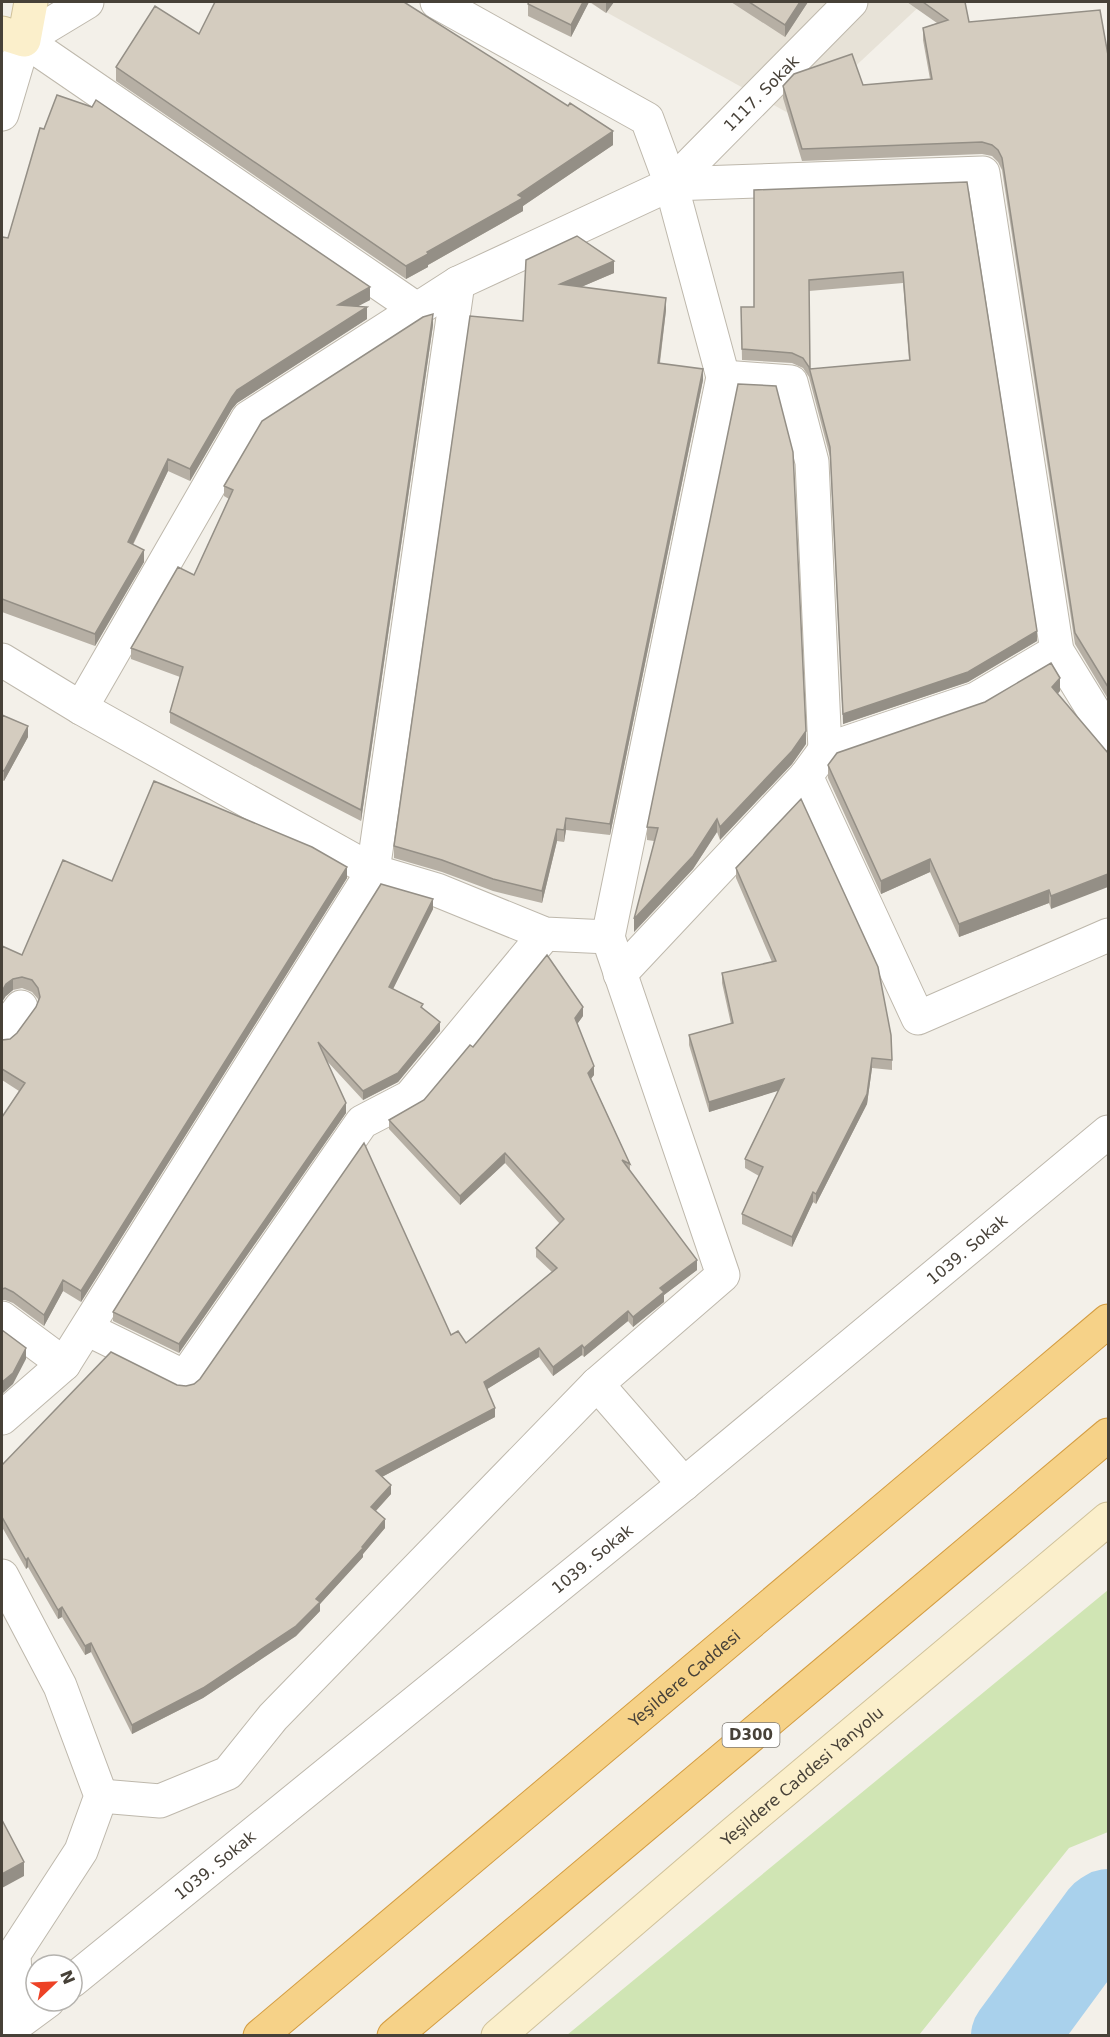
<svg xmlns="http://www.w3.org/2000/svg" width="1110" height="2037" font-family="'DejaVu Sans',sans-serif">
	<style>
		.residential { fill: #e7e2d7 }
		.green { fill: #d0e5b4 }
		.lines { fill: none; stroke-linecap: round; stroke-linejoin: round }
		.river { stroke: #a9d1ec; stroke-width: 86 }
		.minor-casing { stroke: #beb8ac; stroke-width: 35 }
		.tertiary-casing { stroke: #beb8ac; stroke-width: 35 }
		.secondary-casing { stroke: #d0c29b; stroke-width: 35 }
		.trunk-casing { stroke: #d49d42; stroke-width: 35 }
		.minor { stroke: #fff; stroke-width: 33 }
		.tertiary { stroke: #fff; stroke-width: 33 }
		.secondary { stroke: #fbefcb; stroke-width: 33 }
		.trunk { stroke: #f6d288; stroke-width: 33 }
		.wall { fill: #b6afa4; fill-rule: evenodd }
		.shaded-wall { fill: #948f86 }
		.building { fill: #d4ccbf; stroke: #948f86; stroke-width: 1.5; fill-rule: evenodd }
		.labels { text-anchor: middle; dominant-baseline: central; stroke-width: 4.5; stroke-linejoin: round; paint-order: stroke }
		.shield { fill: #fff; stroke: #7e7a74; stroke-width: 1.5 }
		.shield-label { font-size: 15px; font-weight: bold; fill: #474138 }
		.street-label { font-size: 16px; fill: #474138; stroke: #fff }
	</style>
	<rect width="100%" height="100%" fill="#f3f0e9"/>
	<!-- residential -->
	<path class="residential" d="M588 2H924L799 119Z"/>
	<!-- green -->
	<path class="green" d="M1108 1590V1832L1069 1848 919 2035H567Z"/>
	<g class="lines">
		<!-- river -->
		<path class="river" d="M1014 2036 1103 1915 1108 1912"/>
		<!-- minor casing -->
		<g class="minor-casing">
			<g id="minor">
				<path d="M437 2 647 119 671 184 723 377 608 937 723 1275 597 1384 684 1484"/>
				<path d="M2 114 24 40 418 310"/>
				<path id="s1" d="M671 184 851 2"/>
				<path d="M723 377 791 382 812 462 825 750"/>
				<path d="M1057 651 976 699 825 750 806 776 918 1018 1108 935"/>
				<path d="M2 660 81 708 373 871 437 890 545 934 608 937"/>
				<path d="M81 708 248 418 458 283 671 184 983 173 1057 651 1108 734"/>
				<path d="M620 974 806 776"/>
				<path d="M2 1033 21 1007"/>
				<path d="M2 1318 64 1364"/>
				<path d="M87 1329 185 1377 362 1122 410 1097 545 934"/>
				<path d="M2 1418 64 1364 373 871 458 283"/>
				<path d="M2 1576 60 1686 101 1796 81 1851 14 1954 17 2024"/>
				<path d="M101 1796 160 1801 228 1773 273 1717 597 1384"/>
				<path id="s2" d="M72 1981 684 1484 1108 1132"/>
				<path d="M3 2034 48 2001"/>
			</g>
		</g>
		<!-- tertiary casing -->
		<g class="tertiary-casing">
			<path id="tertiary" d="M24 40 87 2"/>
		</g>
		<!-- secondary casing -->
		<g class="secondary-casing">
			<g id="secondary">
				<path d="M2 33 24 40 31 2"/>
				<path id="s3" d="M498 2036 734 1833 1108 1519"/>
			</g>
		</g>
		<!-- trunk casing -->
		<g class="trunk-casing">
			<g id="trunk">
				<path id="s4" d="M260 2036 1108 1321"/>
				<path d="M394 2036 1108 1435"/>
			</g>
		</g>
		<!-- minor -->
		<use href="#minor" class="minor"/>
		<!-- tertiary -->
		<use href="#tertiary" class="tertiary"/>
		<!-- secondary -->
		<use href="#secondary" class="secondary"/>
		<!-- trunk -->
		<use href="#trunk" class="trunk"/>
	</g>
	<!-- wall -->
	<path class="wall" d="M589 2 571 37 528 16V4Z
		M590 2H614L606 13Z
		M731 2H808L785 37Z
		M907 2H965L969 22 1108 55V699L1075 644 1002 170 998 162 992 156 982 154 802 161 783 98V86L863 85 930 79 923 40V28L937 23Z
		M199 34 613 145 523 206V211L428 265V267L406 279 116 81V67Z
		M967 182 1037 641 968 682 843 724 830 457 809 377 803 368 792 363 742 360 741 307H754ZM903 283 909 360 810 369 809 291Z
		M2 237 370 300 357 306 367 319 237 403 232 409 190 481 168 471 133 545 144 562 95 646 2 612Z
		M526 260 614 273 581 287 666 310 660 363 703 380 610 835 566 830 564 842 557 841 542 903 493 891 442 872 394 858V846L523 321Z
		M433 325 361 821 170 723V712L180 677 131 659V648L194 575 229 499 224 496V486Z
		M1060 691 1057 694 1051 909 1049 903 959 937 930 872 881 894 828 778V765Z
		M2 715 28 737 4 781 2 780Z
		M806 744 792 764 720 840 717 832 693 869 634 932 654 841 647 840V827Z
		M736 868 892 1060V1070L872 1068 867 1104 816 1204 813 1202 792 1247 742 1224V1214L759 1176 745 1168V1159L779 1090 709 1112 689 1045V1035L731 1024 722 983V973L772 962 736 878Z
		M347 878 81 1302 63 1291 44 1326 13 1303 5 1300H2V1117L19 1091 2 1080V1040L10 1039 17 1033 36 1007 38 1001V999L32 992 22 988 13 990 6 996 22 955 112 881Z
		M381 884 433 909 393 989 440 1031 398 1082 363 1100 326 1060 346 1113 179 1353 113 1321V1312Z
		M583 1016 577 1024 594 1075 591 1079 630 1164V1172L697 1270 664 1295V1302L633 1327 628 1321 584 1357 582 1355 553 1376 539 1357 487 1389 495 1417 382 1477 391 1494 376 1511 385 1528 363 1554V1557L320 1604V1611L296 1636 203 1698 132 1734 91 1652 85 1655 62 1617 58 1619 28 1567 26 1569 2 1527V1465L177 1385 186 1386 451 1335 466 1343 552 1272 536 1257V1248L560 1224 505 1163 460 1205 389 1129V1120L424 1100 473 1047Z"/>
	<!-- shaded-wall -->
	<path class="shaded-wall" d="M583 2H589L571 37V25Z
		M606 2H614L606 13Z
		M800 2H808L785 37V25Z
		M613 131V145L523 206V211L428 265V267L406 279V266L518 195Z
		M614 261V273L560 296V284Z
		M370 287V300L338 317V305Z
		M666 298V310L658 375V363Z
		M367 307V319L237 403 232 409 190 481V469L232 397 237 390Z
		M433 314V325L361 821V810Z
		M703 369V380L610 835V824Z
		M168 459V471L128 554V542Z
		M144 550V562L95 646V634Z
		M1037 631V641L968 682 843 724V714Z
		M1060 678V691L1052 700V687Z
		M28 726V737L4 781V771Z
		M806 731V744L792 764 720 840V827Z
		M566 818V830L564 842V830Z
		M717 819V832L693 869 634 932V919Z
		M557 829V841L542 903V891Z
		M930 859V872L881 894V881Z
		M347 867V878L81 1302V1291Z
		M1108 874V887L1051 909V896Z
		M1049 890V903L959 937V924Z
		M433 899V909L389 997V987Z
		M13 979V990L6 996 2 1002V991L6 984Z
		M583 1007V1016L575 1027V1018Z
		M440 1022V1031L398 1082 363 1100V1091Z
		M872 1058V1068L867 1104 816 1204V1194Z
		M594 1066V1075L588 1082V1073Z
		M784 1079V1089L709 1112V1102Z
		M346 1103V1113L179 1353V1344Z
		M505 1153V1163L460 1205V1196Z
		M813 1192V1202L792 1247V1237Z
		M697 1260V1270L664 1295V1302L633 1327V1317L660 1288Z
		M63 1280V1291L44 1326V1315Z
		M628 1311V1321L584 1357V1348Z
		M582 1345V1355L553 1376V1367Z
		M26 1348V1359L13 1384 2 1394V1382Z
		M539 1348V1357L484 1391V1382Z
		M495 1408V1417L376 1480V1471Z
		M391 1485V1494L371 1516V1507Z
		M385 1519V1528L363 1554V1557L320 1604V1611L296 1636 203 1698 132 1734V1725L362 1547Z
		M28 1558V1567L26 1569V1560Z
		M62 1607V1617L58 1619V1610Z
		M91 1643V1652L85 1655V1646Z
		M24 1862V1876L2 1888V1874Z"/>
	<!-- building -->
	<path class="building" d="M215 2H404L568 106 570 103 613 131 518 195 523 198 427 252 428 254 406 266 116 67 155 6 199 34Z
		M529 2H583L571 25 528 4Z
		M749 2H800L785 25Z
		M923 2H965L969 22 1100 10 1108 55V687L1075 633 1002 158 998 150 992 145 982 142 802 149 783 86 794 74 852 54 863 85 932 79 923 28 948 20Z
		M57 95 92 107 96 100 370 287 338 305 367 307 237 390 232 397 190 469 168 459 128 542 144 550 95 634 2 599V237L8 238 40 128 44 129Z
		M967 182 1037 631 968 672 843 714 830 447 809 367 803 358 792 353 742 349 741 307H754V190ZM903 272 910 360 810 369 809 280Z
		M577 236 614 261 560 284 666 298 658 363 703 369 610 824 566 818 564 830 557 829 542 891 493 879 442 860 394 846 470 316 523 321 526 260Z
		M433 314 361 810 170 712 183 667 131 648 178 567 194 575 233 490 224 486 262 421 423 317Z
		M738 384 776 386 793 452 806 731 792 751 720 827 717 819 693 856 634 919 658 828 647 827Z
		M1051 663 1060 678 1052 687 1108 753V874L1051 896 1049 890 959 924 930 859 881 881 828 765 837 753 985 702Z
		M2 715 28 726 4 771 2 770Z
		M154 781 312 847 347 867 81 1291 63 1280 44 1315 13 1292 5 1288 2 1289V1117L25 1083 2 1069V1040L10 1039 17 1033 36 1007 40 997 38 988 32 980 22 977 13 979 6 984 2 991V946L22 955 63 860 112 881Z
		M801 799 878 967 891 1035 892 1060 872 1058 867 1094 816 1194 813 1192 792 1237 742 1214 763 1167 745 1159 784 1079 709 1102 689 1035 733 1023 722 973 776 961 736 868Z
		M381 884 433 899 389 987 423 1004 421 1007 440 1022 398 1073 363 1091 318 1042 346 1103 179 1344 113 1312Z
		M547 955 583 1007 575 1018 594 1066 588 1073 630 1164 622 1160 697 1260 660 1288 664 1292 633 1317 628 1311 584 1348 582 1345 553 1367 539 1348 484 1382 495 1408 376 1471 391 1485 371 1507 385 1519 362 1547 363 1548 316 1599 320 1602 296 1626 203 1688 132 1725 91 1643 85 1646 62 1607 58 1610 28 1558 26 1560 2 1517V1465L111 1352 177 1385 186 1386 194 1384 200 1379 364 1143 451 1335 458 1331 466 1343 557 1268 536 1248 564 1219 505 1153 460 1196 389 1120 424 1100 470 1045 473 1047Z
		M2 1330 26 1348 13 1373 2 1382Z
		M2 1820 24 1862 2 1874Z"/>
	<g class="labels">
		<!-- shield labels -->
		<rect class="shield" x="722.5" y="1723" width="57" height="24" rx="4.5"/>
		<g class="shield-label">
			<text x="751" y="1735">D300</text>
		</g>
		<!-- street labels -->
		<g class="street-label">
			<text stroke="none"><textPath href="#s1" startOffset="128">1117. Sokak</textPath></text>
			<text stroke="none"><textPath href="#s2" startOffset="1156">1039. Sokak</textPath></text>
			<text stroke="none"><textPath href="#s2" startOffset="670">1039. Sokak</textPath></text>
			<text stroke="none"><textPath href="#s4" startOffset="555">Yeşildere Caddesi</textPath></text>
			<text stroke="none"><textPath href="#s3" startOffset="400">Yeşildere Caddesi Yanyolu</textPath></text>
			<text stroke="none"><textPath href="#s2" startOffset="184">1039. Sokak</textPath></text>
		</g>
	</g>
	<!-- border -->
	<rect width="1110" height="2037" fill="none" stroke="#474138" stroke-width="6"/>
	<!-- north arrow -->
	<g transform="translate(54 1983) rotate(67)"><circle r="28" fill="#ffffff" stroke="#b5b3af" stroke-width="1.5"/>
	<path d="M0-4.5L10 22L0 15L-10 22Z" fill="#ed4226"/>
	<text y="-9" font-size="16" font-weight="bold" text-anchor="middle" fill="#474138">N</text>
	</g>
</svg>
